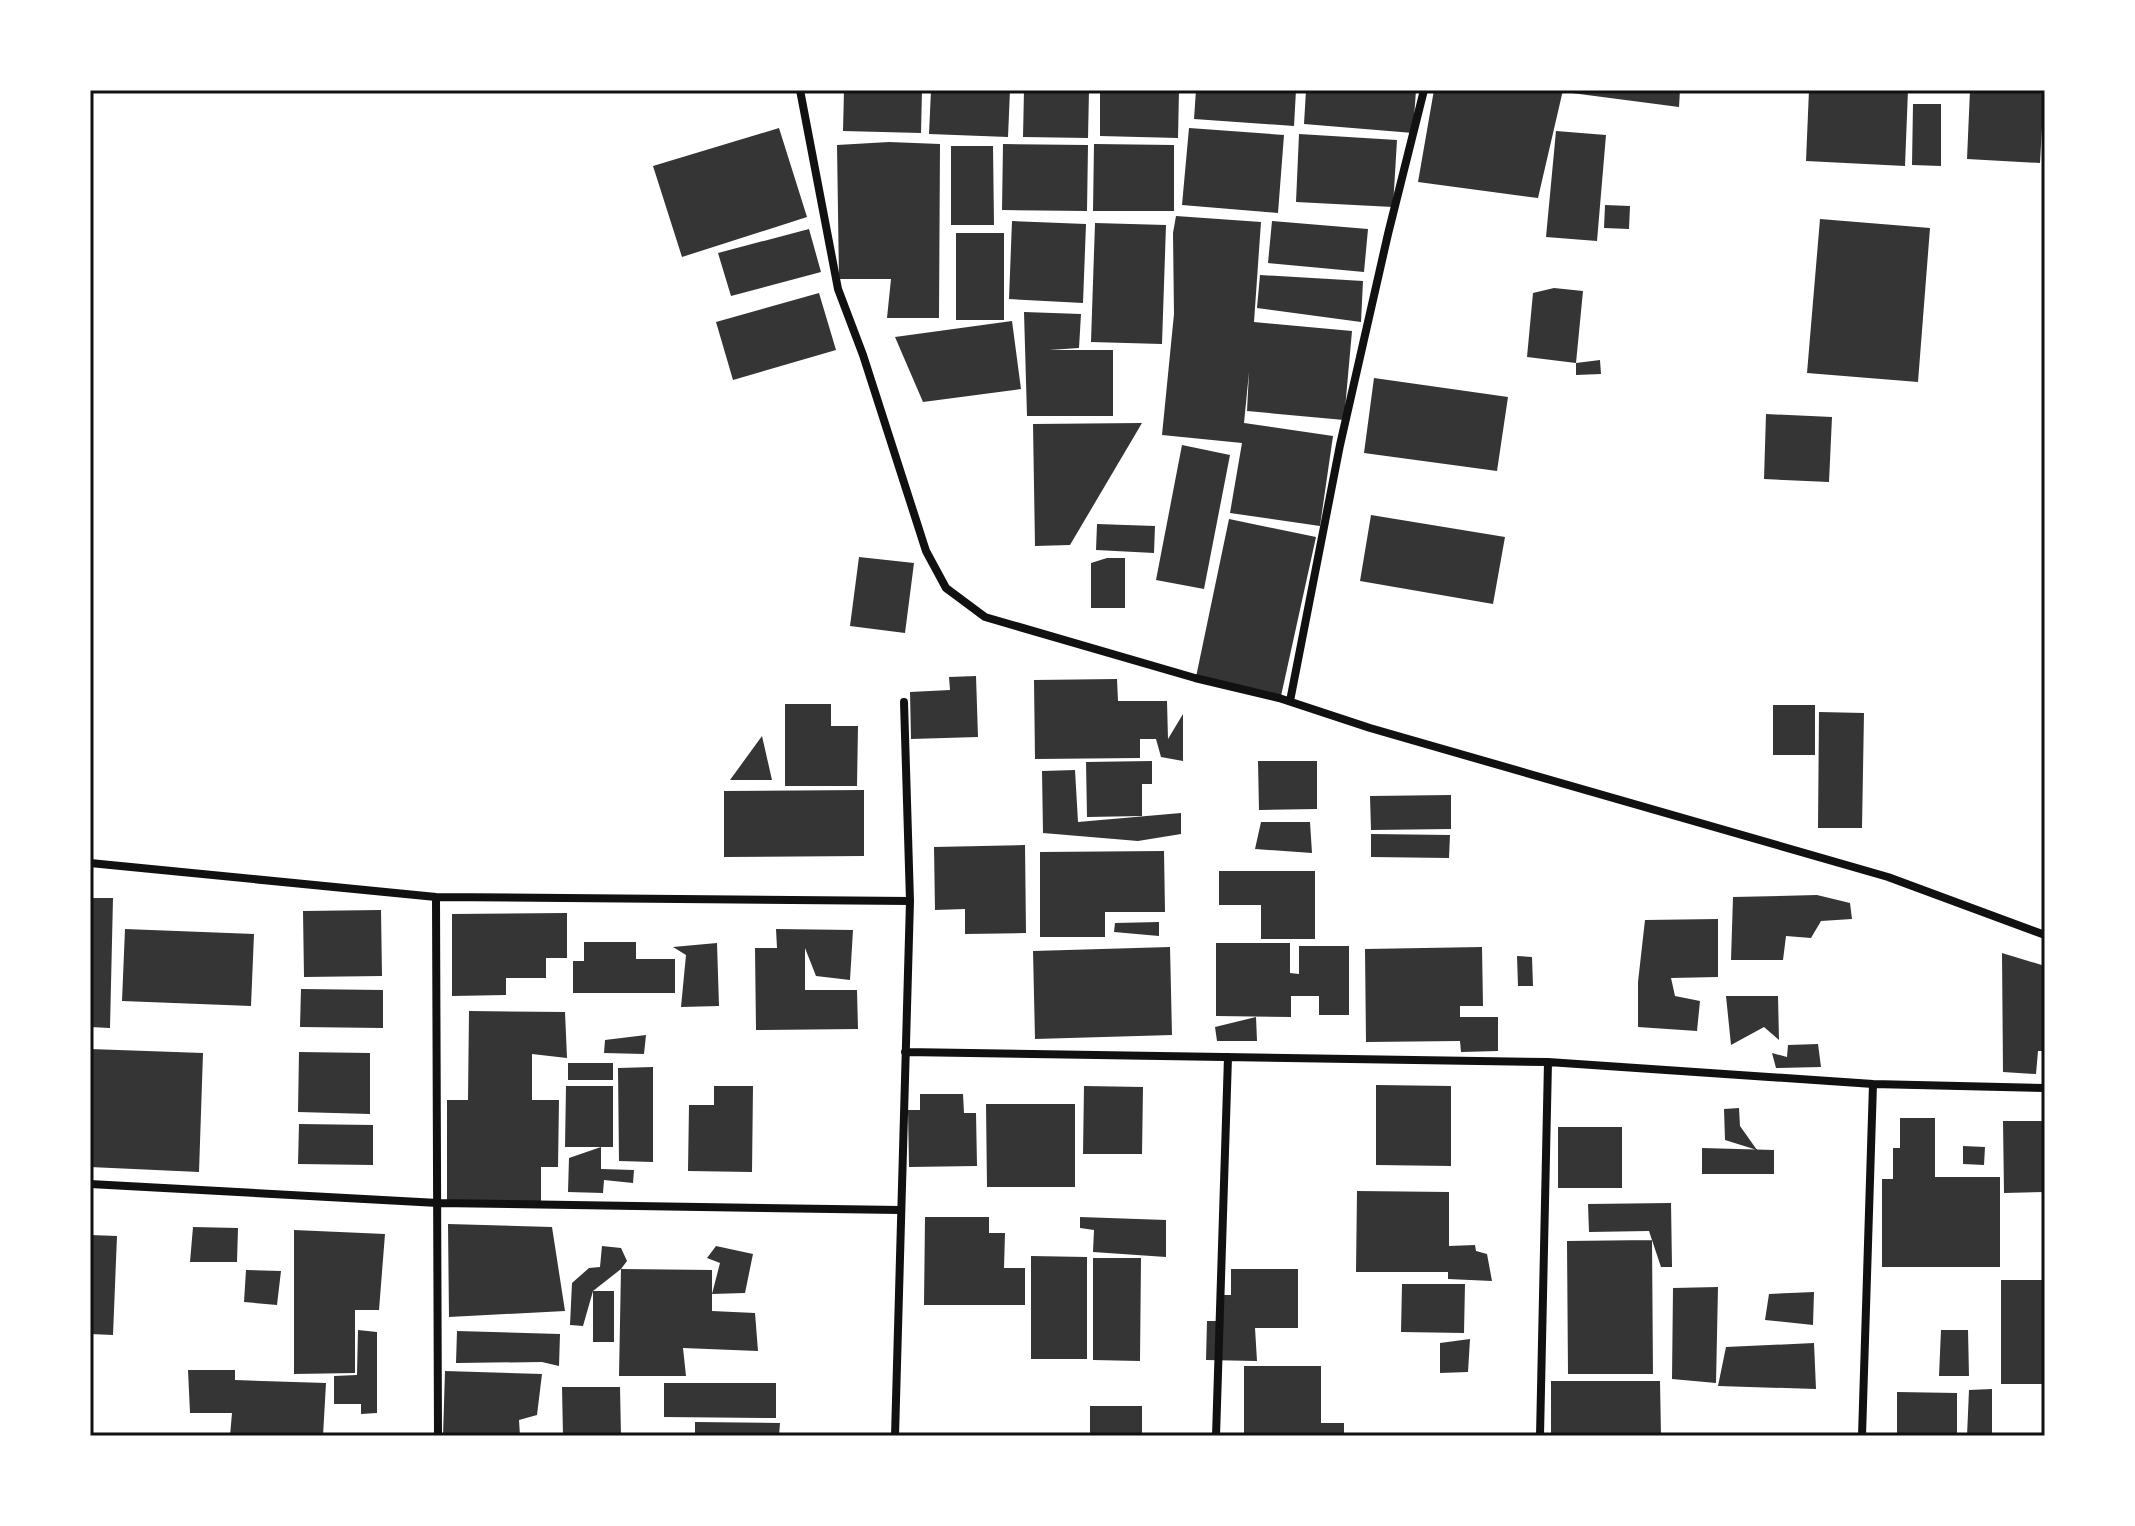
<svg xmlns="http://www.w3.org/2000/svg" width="2135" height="1526" font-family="'Roboto Serif',serif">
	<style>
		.building { fill: #353535 }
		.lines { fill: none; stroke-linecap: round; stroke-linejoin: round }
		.minor { stroke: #111; stroke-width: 8 }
		.neatline { fill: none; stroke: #111; stroke-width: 3 }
	</style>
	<rect width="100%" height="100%" fill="#fff"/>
	<!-- building -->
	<path class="building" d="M844 90H922L921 133 843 131Z
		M931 90H1010L1008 137 929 134Z
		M1024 90H1089L1088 138 1023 137Z
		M1100 90H1179L1178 138 1100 136Z
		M1196 90H1296L1294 126 1194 119Z
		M1306 90H1416L1413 133 1304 124Z
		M1434 90H1563L1538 198 1418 182Z
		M1564 90H1680L1679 107 1564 92Z
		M1809 90H1908L1905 166 1806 161Z
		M1970 90H2044L2040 163 1967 159Z
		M1913 104H1941V166L1912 165Z
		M779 128 807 217 682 257 653 166Z
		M1189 128 1284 135 1278 213 1182 205Z
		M1556 131 1606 135 1597 241 1546 237Z
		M1299 134 1397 140 1393 207 1296 202Z
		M889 142 940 144 939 318H887L891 279H839L837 145Z
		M1003 144 1088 145 1087 211 1002 210Z
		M1094 144 1174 145V211H1093Z
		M951 146H993L994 225H951Z
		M1605 205 1630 206 1629 229 1604 228Z
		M1176 216 1261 222 1254 322 1352 331 1344 420 1247 411 1249 372 1244 423 1333 436 1320 526 1230 513 1242 443 1162 435 1174 314 1173 233Z
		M1820 219 1930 228 1918 382 1807 373Z
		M1012 221 1086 224 1083 303 1009 299Z
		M1272 221 1368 229 1364 272 1268 263Z
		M1095 223 1166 225 1162 344 1091 342Z
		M809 229 821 272 731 296 718 253Z
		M956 233H1004V320H956Z
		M1260 275 1363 281 1361 322 1257 308Z
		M1554 288 1583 291 1576 363 1527 357 1533 293Z
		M819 293 836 350 733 380 716 322Z
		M1024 312 1081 314 1079 348 1049 350H1113V416H1027Z
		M1012 321 1021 389 923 402 895 337Z
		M1600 360 1601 374 1576 375V363Z
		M1374 378 1508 397 1497 471 1364 453Z
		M1766 414 1832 417 1829 482 1764 479Z
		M1142 423 1070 545 1035 546 1033 424Z
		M1182 445 1230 455 1204 589 1156 580Z
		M1371 515 1505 537 1493 604 1360 581Z
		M1229 519 1316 537 1281 696 1196 677Z
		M1097 524 1155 526 1154 553 1096 550Z
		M859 557 914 563 905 633 850 626Z
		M1107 558H1125V608H1091V563Z
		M976 676 978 737 911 739 910 692 950 690 949 677Z
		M1117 679 1118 701H1167L1168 739 1183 714V761L1161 757 1156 739H1140V758L1035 759 1034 680Z
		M785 704H831V726H858L857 786H785Z
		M1773 705H1815V755H1773Z
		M1819 712 1864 713 1862 828H1818Z
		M762 736 772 780H730Z
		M1152 761V784H1142V816L1087 817 1086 762Z
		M1258 761H1317V809L1259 810Z
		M1075 770 1078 822 1181 813V834L1138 841 1043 833 1042 771Z
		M864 790V856L724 857V791Z
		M1451 795V829L1371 830 1370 796Z
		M1261 822H1310L1312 853 1255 849Z
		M1371 834 1450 835 1449 858 1371 857Z
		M1025 845 1026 933 965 934V909L935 910 934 847Z
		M1164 851 1165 912H1105V937H1040V852Z
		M1219 871H1315V939H1261V905H1219Z
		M1817 895 1850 903 1852 919 1821 921 1811 938 1786 936 1783 960H1731L1733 897Z
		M90 898H113L110 1028 90 1027Z
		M381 910 382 976 304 977 303 911Z
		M567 913V958H546V978H506V995L452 996V914Z
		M1718 919V977L1671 978 1675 996 1700 1001 1697 1031 1638 1027V982L1645 920Z
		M1159 922V936L1114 932 1115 923Z
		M125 929 254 934 251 1006 122 1001Z
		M776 929 853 930 850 980 816 976 805 948V990H857L858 1029 756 1030 755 948H777Z
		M584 942H636V959H675V993H573V961H584Z
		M717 943 719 1006 681 1007 686 955 673 947Z
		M1216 943H1290V973L1299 974V946H1349V1015H1319V996H1291V1017L1216 1016Z
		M1170 947 1172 1035 1035 1039 1033 951Z
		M1482 947 1483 1006H1460V1017H1498V1051L1461 1052 1460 1041 1366 1042 1365 949Z
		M2002 953 2045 966V1051H2038L2036 1074 2003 1072Z
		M1517 956 1532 957 1533 986H1518Z
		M301 989 383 990V1028L300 1027Z
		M1726 996H1778L1779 1040 1764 1027 1731 1045Z
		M469 1011 565 1012 567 1058 532 1054V1100H559L558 1167H541V1203L447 1202V1100H468Z
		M1256 1017 1257 1041H1217L1215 1027Z
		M646 1035 644 1054 604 1053 605 1040Z
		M1818 1044 1821 1067 1776 1068 1772 1053 1787 1057 1788 1045Z
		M90 1049 203 1053 199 1172 90 1167Z
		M299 1052 370 1053V1114L298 1112Z
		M568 1063H613V1080H568Z
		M653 1067V1162L619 1161 618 1068Z
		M1376 1085 1451 1086V1166L1376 1165Z
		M566 1086H613V1147H565Z
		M714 1086H753L752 1172 688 1171 689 1105H714Z
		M1084 1086 1143 1087 1142 1154H1083Z
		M920 1094H963L964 1113H976L977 1166 909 1167 908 1110H920Z
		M986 1104H1075V1187H987Z
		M1739 1108 1740 1126 1757 1150 1725 1140 1724 1109Z
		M1900 1118H1935V1177H2000V1267H1882V1179H1893V1148H1900Z
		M2003 1121H2045V1192L2004 1193Z
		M299 1124 373 1125V1165L298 1164Z
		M1558 1127H1622V1188H1558Z
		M1963 1146 1985 1147 1984 1165 1963 1164Z
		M601 1147V1169L634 1170 633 1183 604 1180 603 1193 568 1192 569 1158Z
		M1702 1148 1774 1150V1174H1702Z
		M1357 1191 1449 1192V1246L1475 1245 1476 1251 1487 1254 1492 1281 1448 1279V1272H1356Z
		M1671 1203 1672 1267H1661L1649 1231 1589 1232 1588 1204Z
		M925 1217H989V1233H1005L1004 1268H1025V1305H924Z
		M1080 1217 1166 1220V1257L1093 1252 1094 1230 1080 1228Z
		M448 1224 552 1227 565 1311 449 1317Z
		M193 1227 238 1228 237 1262H190Z
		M294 1230 385 1234 379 1310H355V1373L294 1374Z
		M90 1235 117 1236 113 1335 90 1334Z
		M1652 1240 1653 1374H1568L1567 1241Z
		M602 1246 621 1248 627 1261 621 1269 593 1291 583 1326 570 1325 572 1283 589 1268 600 1267Z
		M716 1246 753 1254 745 1293 712 1294 720 1263 707 1258Z
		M1031 1256 1087 1257V1359H1031Z
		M1093 1258H1141L1140 1361 1093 1360Z
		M621 1269 712 1270V1311L755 1313 758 1351 683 1348 686 1376H619Z
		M1231 1269H1298V1328H1255L1257 1361 1206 1360 1207 1321H1221L1223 1295H1231Z
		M246 1270 281 1271 277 1305 244 1302Z
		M2001 1280H2045V1384H2001Z
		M1402 1284H1465L1464 1333 1401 1332Z
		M1718 1287 1716 1383 1672 1379 1673 1288Z
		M593 1291H614V1342H593Z
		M1814 1292 1813 1325 1765 1320 1769 1294Z
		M358 1330 377 1332V1413L361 1414V1404H334V1376L357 1375Z
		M1941 1330H1968L1969 1376H1939Z
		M457 1331 560 1334 559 1366 542 1362 456 1363Z
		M1470 1339 1468 1372 1440 1373V1343Z
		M1814 1343 1816 1389 1718 1386 1726 1347Z
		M1244 1366H1321V1423H1344V1436H1244Z
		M188 1370H235V1380L326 1383 323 1436H230L232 1413H190Z
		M445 1371 542 1374 537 1415 519 1420 520 1436H443Z
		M1551 1381H1660L1661 1436H1551Z
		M664 1383H776V1418L664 1417Z
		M562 1387H620L621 1436H563Z
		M1992 1389V1436H1967L1969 1390Z
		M1897 1392 1957 1393V1436H1897Z
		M1090 1406H1142V1436H1090Z
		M695 1422 780 1423 779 1436H695Z"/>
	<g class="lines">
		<!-- minor -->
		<path class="minor" d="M800 90 838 289 863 355 926 551 946 588 985 617 1195 678 1279 698 1370 728 1888 877 2045 935
			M1290 701 1340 445 1388 234 1424 90
			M90 863 436 897 910 901
			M436 897 438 1436
			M905 1052 1548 1062 1873 1084 2045 1088
			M90 1184 438 1203 900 1210
			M895 1436 910 901 904 702
			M1216 1436 1228 1057
			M1540 1436 1548 1062
			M1862 1436 1873 1084"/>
	</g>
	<!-- border -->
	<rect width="2135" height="1526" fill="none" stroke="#ffffff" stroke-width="184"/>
	<rect x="92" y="92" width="1951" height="1342" class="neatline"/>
</svg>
